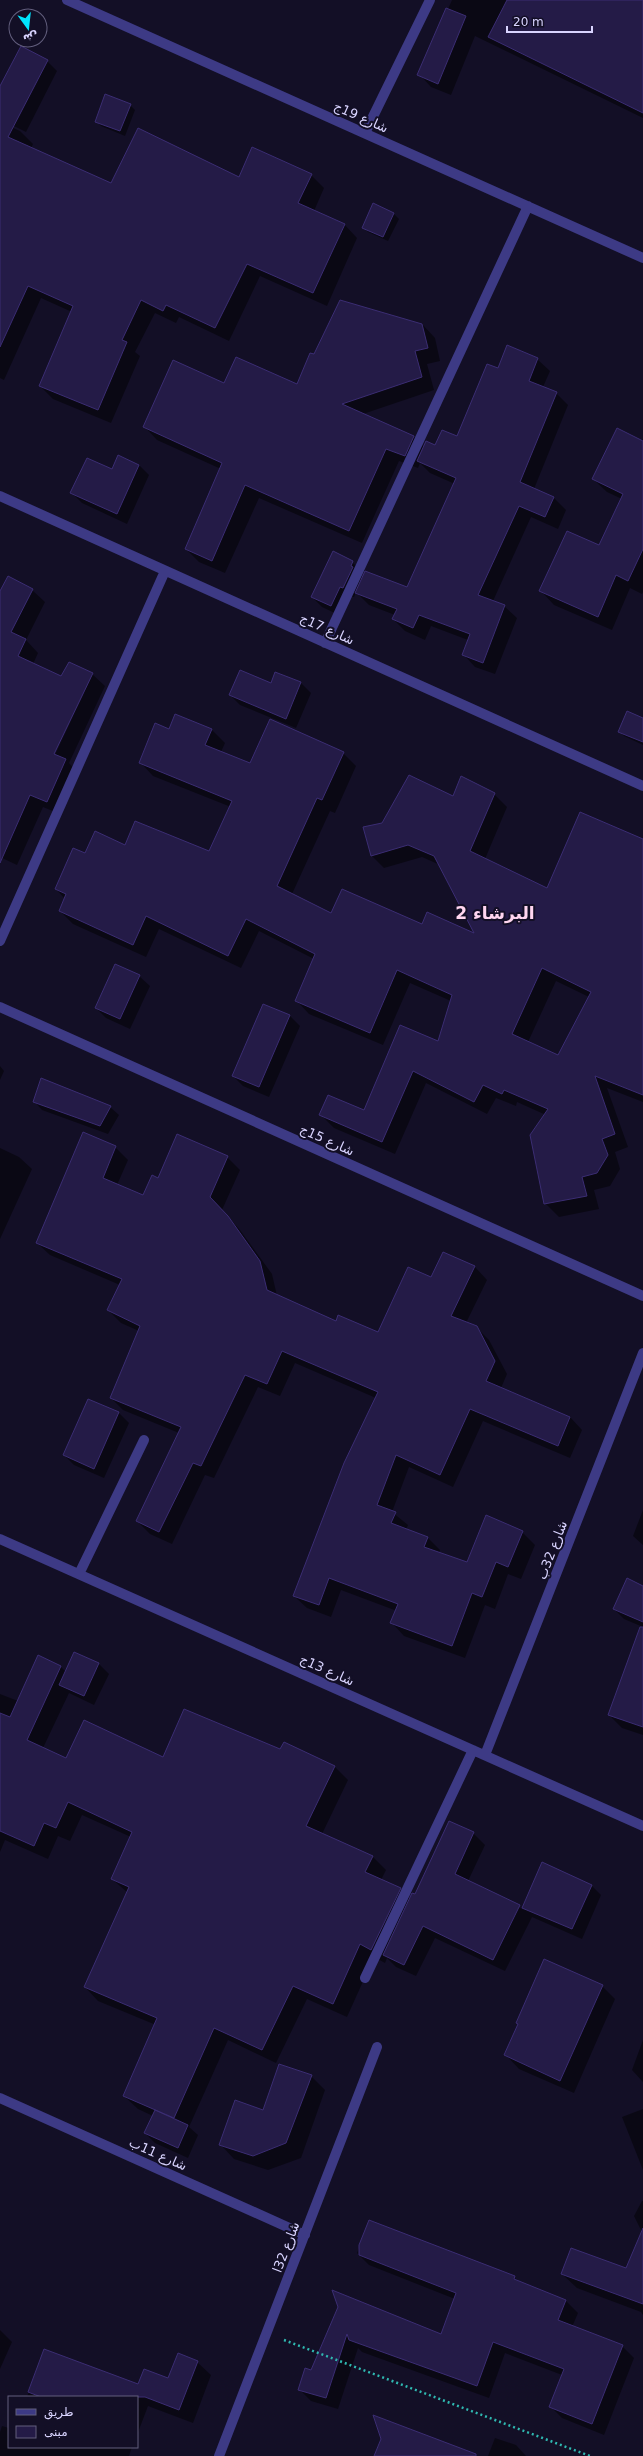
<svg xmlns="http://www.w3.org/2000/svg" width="643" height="2456" font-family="'DejaVu Sans',Vazirmatn,sans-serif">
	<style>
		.shadow { fill: #0007; fill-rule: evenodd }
		.building { fill: #241b47; stroke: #3b2d73; fill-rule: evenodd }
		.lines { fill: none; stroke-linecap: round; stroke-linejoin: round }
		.path { stroke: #2fb8b0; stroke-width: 2.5; stroke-dasharray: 2 3; stroke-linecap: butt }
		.minor { stroke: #3d3a85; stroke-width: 10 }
		.labels { text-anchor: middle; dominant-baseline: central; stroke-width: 4; stroke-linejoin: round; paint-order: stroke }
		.street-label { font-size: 13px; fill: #d9d4ff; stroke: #130f26 }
		.district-label { font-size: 17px; font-weight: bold; fill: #ffd6f0; stroke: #130f26 }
	</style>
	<rect width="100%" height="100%" fill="#130f26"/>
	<!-- shadow -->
	<path class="shadow" d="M452 0H643V118L475 36 451 95 431 87 419 74Z
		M47 61 57 71 26 132 0 119V89Z
		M130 105 135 110 125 136 101 126 96 121Z
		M0 122 20 131 33 144 31 148 112 184 311 175 324 188 314 211 344 224 357 238 327 306 260 276 229 341 179 317 176 323 155 313 135 352 140 356 111 423 53 399 40 386 72 312 41 298 4 380 0 378Z
		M373 205 394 214 399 219 388 241 368 232 363 227Z
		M422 324 435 338 440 361 427 364 434 390 363 414 414 437 424 447H436L457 438 498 369 537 359 550 371 543 387 556 393 568 405 534 489 554 498 566 510 558 529 531 517 493 601 504 606 517 618 495 674 475 667 463 654 468 640 431 626 425 640 405 631 393 619 395 615 369 605 356 592 354 597 350 596 341 616 322 607 312 597 352 562 362 572 361 575 363 578 407 588 455 484 430 473 420 463 418 468 399 461 362 543 259 498 225 573 199 562 186 549 221 469 157 440 144 426 224 384 297 386 315 356Z
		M643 439V592L642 594 630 588 612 630 554 605 541 591 600 547 622 499 607 492 593 479Z
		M139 465 149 475 127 524 82 503 72 493 112 470Z
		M32 590 45 602 26 640 38 653 33 664 62 678 92 674 105 686 69 763 78 773 60 814 43 807 17 865 0 857V593ZM89 678H91L53 759 51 758Z
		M276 673 301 683 311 693 296 728 240 705 230 695 272 684Z
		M176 716 212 730 225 743 221 752 251 764 343 753 356 766 335 813 330 811 292 894 332 915 423 925 476 935 440 865 422 857 384 868 371 855 383 824 454 797 494 794 507 807 485 859 548 889 643 840V1102L607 1088 628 1147 615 1152 620 1169 610 1186 594 1190 599 1209 559 1217 545 1203 546 1115 517 1102 516 1106 496 1098 487 1114 426 1083 395 1154 334 1128 321 1115 364 1112 439 1043 451 1001 410 983 383 1045 309 1014 296 1000 314 959 259 931 241 968 159 929 146 957 73 924 60 911 65 899 56 889 85 855 125 846 210 852 231 807 153 776 140 762 170 730ZM556 981 589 997 559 1056 528 1042Z
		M643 719V745L624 736 619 731Z
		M139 976 150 986 130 1029 106 1018 96 1008Z
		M264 1005 290 1016 300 1026 269 1097 243 1086 233 1076Z
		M0 1066 4 1071 0 1080Z
		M34 1101 110 1107 119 1115 108 1134 42 1110Z
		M115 1147 128 1160 117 1185 144 1196 158 1179 227 1157 240 1170 222 1210 240 1230 272 1274 277 1296 336 1322 378 1333 432 1278 444 1253 475 1267 487 1280 466 1323 476 1327 489 1340 507 1374 501 1388 570 1417 582 1430 570 1458 483 1421 453 1487 409 1467 392 1512 408 1525 406 1530 428 1538 440 1550 439 1553 467 1564 522 1532 535 1545 521 1579 508 1574 495 1609 485 1605 465 1658 404 1636 392 1623 397 1611 341 1590 331 1617 307 1608 294 1596 376 1398 295 1363 280 1396 258 1387 214 1478 205 1475 172 1544 150 1534 137 1521 179 1433 123 1410 111 1398 139 1331 121 1323 108 1310 120 1285 50 1255 37 1243Z
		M0 1148 19 1157 32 1169 0 1239Z
		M89 1400 119 1413 129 1423 104 1478 74 1465 64 1455Z
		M643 1510V1545L633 1536Z
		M643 1587V1627L624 1619 614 1609Z
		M643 1649V1735L622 1728 609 1715Z
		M75 1653 99 1664 109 1674 94 1705 69 1693 43 1748 67 1759H164L281 1751 334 1766 348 1780 322 1834 372 1856 386 1870 381 1880 400 1889 411 1899 473 1833 485 1845 468 1881 522 1909 542 1864 591 1885 601 1895 582 1939 532 1917 505 1971 435 1938 416 1976 396 1967 387 1958 385 1963 374 1957 347 2017 307 1999 276 2063 228 2040 189 2127 198 2135 188 2158 155 2143 145 2133 153 2116 138 2109 124 2096 156 2025 98 2001 85 1987 128 1893 112 1879 131 1837 82 1815 70 1841 58 1836 48 1859 5 1840 0 1852V1694L18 1701 38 1657 61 1667 66 1672Z
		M602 1986 615 1999 574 2093 519 2069 506 2055Z
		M643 2040V2082L632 2070Z
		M311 2076 325 2090 301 2158 268 2170 234 2159 220 2144Z
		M643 2109V2170L622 2117Z
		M642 2201H643V2315L641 2312 577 2288 562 2274 627 2269 642 2232 634 2216Z
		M370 2221 514 2277 519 2282 566 2301 578 2313 572 2327 622 2346 634 2358 604 2435 562 2418 550 2406 562 2375 505 2353 489 2398 362 2352 358 2348 338 2409 311 2401 299 2389 312 2371 339 2307 442 2336 455 2299 369 2265 357 2253Z
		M0 2330 12 2342 0 2369Z
		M44 2350 138 2385 169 2380 197 2362 211 2375 193 2423 148 2406 137 2435V2397H27Z
		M2 2426 9 2428V2447H132L129 2456H0V2432Z
		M495 2438 516 2445 526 2456H488Z"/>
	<!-- building -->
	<path class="building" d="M507 0H643V113L488 37Z
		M446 8 466 16 438 84 417 75Z
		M21 46 48 60 8 137 111 183 138 128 239 177 252 147 312 174 298 203 345 224 313 293 247 264 215 328 166 305 163 311 141 300 122 340 127 342 98 410 39 386 73 306 28 286 0 347V86Z
		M105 94 131 104 120 131 95 122Z
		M373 203 394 213 383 237 362 228Z
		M340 300 422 324 428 348 415 351 422 377 342 404 414 436 405 456 386 449 349 531 245 485 212 561 185 549 222 463 143 427 173 360 224 383 236 357 297 384 310 353 314 354Z
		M507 345 538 358 529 381 557 392 520 482 554 497 545 517 519 506 478 595 505 605 483 663 462 655 470 634 419 615 413 628 392 619 397 609 355 593 365 571 407 587 456 478 417 461 426 441 435 445 442 430 457 436 487 364 498 368Z
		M617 428 643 441V549L628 581 616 575 598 617 539 591 567 531 599 545 623 494 592 479Z
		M118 455 139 465 117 514 70 493 87 458 112 469Z
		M333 551 353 561 351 566 353 567 343 588 340 587 331 606 311 597Z
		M8 576 33 589 11 632 26 639 18 656 61 676 69 662 93 673 54 754 66 759 47 802 30 795 0 863V591Z
		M240 670 271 683 275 672 301 682 286 719 229 695Z
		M627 711 643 718V742L618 732Z
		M175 714 212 729 205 745 250 763 270 719 344 752 322 800 317 798 277 886 331 913 342 889 422 924 427 912 474 933 434 856 408 845 371 856 363 827 382 823 409 775 453 796 461 776 495 793 470 851 547 888 580 812 643 839V1095L595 1076 615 1134 602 1139 608 1155 597 1173 582 1177 587 1196 544 1204 530 1135 548 1109 504 1090 502 1094 483 1085 474 1102 413 1071 382 1142 319 1115 328 1095 364 1110 400 1025 438 1041 452 995 397 970 370 1033 295 1001 315 954 246 919 228 956 146 916 133 945 59 911 66 894 55 889 73 848 85 853 95 831 125 845 135 821 209 851 232 801 139 763 155 723 169 729ZM542 968 591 992 558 1055 512 1034Z
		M115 964 140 975 120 1019 95 1008Z
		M263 1004 290 1015 259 1087 232 1076Z
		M41 1078 111 1106 100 1126 33 1102Z
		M83 1132 116 1146 103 1178 143 1195 152 1175 158 1178 177 1134 228 1156 210 1197 228 1216 260 1261 267 1290 336 1321 338 1315 378 1332 408 1267 431 1277 443 1252 475 1266 451 1316 477 1326 495 1361 486 1381 570 1417 558 1446 470 1409 440 1475 396 1455 377 1505 396 1512 391 1523 428 1537 424 1547 467 1562 486 1515 523 1531 508 1567 496 1562 482 1597 472 1593 452 1646 390 1623 398 1604 329 1578 319 1605 293 1596 344 1463 378 1392 282 1351 267 1384 245 1375 201 1466 193 1463 159 1532 136 1521 181 1427 110 1398 140 1326 107 1310 122 1279 36 1243Z
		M88 1399 119 1412 94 1469 63 1455Z
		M627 1578 643 1586V1622L613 1609Z
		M640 1627H643V1727L608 1715Z
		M74 1652 99 1663 84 1696 59 1685Z
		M38 1655 61 1666 27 1740 66 1758 84 1720 163 1757 184 1709 280 1749 284 1742 335 1766 306 1826 373 1856 365 1872 401 1888 371 1950 360 1944 333 2004 293 1986 262 2050 214 2028 174 2118 123 2096 157 2018 84 1987 129 1887 111 1879 132 1832 68 1802 56 1828 44 1823 34 1846 0 1831V1713L10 1717Z
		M449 1821 474 1832 455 1874 520 1905 493 1960 423 1926 404 1965 383 1955 412 1893 415 1894Z
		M542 1862 592 1885 572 1929 522 1908Z
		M544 1959 603 1985 560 2081 504 2055 518 2024 516 2023Z
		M279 2064 312 2075 286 2143 253 2156 219 2145 235 2100 263 2110Z
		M155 2110 188 2125 178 2148 144 2133Z
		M369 2220 515 2276 514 2279 566 2300 558 2320 623 2345 592 2424 549 2407 564 2369 493 2342 477 2386 349 2340 347 2334 326 2398 298 2390 305 2368 311 2370 338 2307 332 2290 441 2334 456 2293 359 2255V2245Z
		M643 2228V2304L561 2274 571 2248 626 2268Z
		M44 2349 138 2384 144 2369 168 2378 178 2353 198 2361 179 2410 145 2397H41L28 2392Z
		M373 2415 476 2454V2456H374L381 2439Z"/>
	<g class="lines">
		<!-- path -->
		<path class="path" d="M284 2340 590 2456"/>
		<!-- minor -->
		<path class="minor" d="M67 0 643 258
			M365 133 430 0
			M0 496 643 786
			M325 643 528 206
			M0 941 165 571
			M0 1007 643 1296
			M0 1539 643 1826
			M79 1574 144 1440
			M485 1755 643 1353
			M365 1978 473 1750
			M0 2098 305 2235
			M219 2456 377 2047"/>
	</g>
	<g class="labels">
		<!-- street labels -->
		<g class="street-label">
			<text transform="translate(361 117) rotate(24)">شارع 19ج</text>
			<text transform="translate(327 629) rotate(24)">شارع 17ج</text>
			<text transform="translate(327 1140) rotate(24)">شارع 15ج</text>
			<text transform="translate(552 1550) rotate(-69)">شارع 32ب</text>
			<text transform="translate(327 1670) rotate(24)">شارع 13ج</text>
			<text transform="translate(158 2154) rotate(24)">شارع 11ب</text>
			<text transform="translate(286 2247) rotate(-69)">شارع 32ا</text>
		</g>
		<!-- district labels -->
		<g class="district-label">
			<text x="495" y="913">البرشاء 2</text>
		</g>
	</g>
	<!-- legend -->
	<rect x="8" y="2396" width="130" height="52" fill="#130f26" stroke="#625e7d"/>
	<rect x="16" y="2409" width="20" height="6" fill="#3d3a85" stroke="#625e7d"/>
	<text x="44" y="2416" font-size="12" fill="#d9d4ff">طريق</text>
	<rect x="16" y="2426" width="20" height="12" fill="#241b47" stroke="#625e7d"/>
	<text x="44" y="2436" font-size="12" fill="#d9d4ff">مبنى</text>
	<!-- north arrow -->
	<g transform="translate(28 28) rotate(165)"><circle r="19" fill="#130f26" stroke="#625e7d"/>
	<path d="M0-3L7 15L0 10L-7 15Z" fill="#00e5ff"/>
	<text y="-6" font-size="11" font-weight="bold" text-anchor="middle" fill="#d9d4ff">ش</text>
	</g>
	<!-- scale -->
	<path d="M507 26v6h85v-6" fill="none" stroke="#d9d4ff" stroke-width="2"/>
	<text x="513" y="26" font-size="12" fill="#d9d4ff" stroke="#130f26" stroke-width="3" paint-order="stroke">20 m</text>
</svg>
